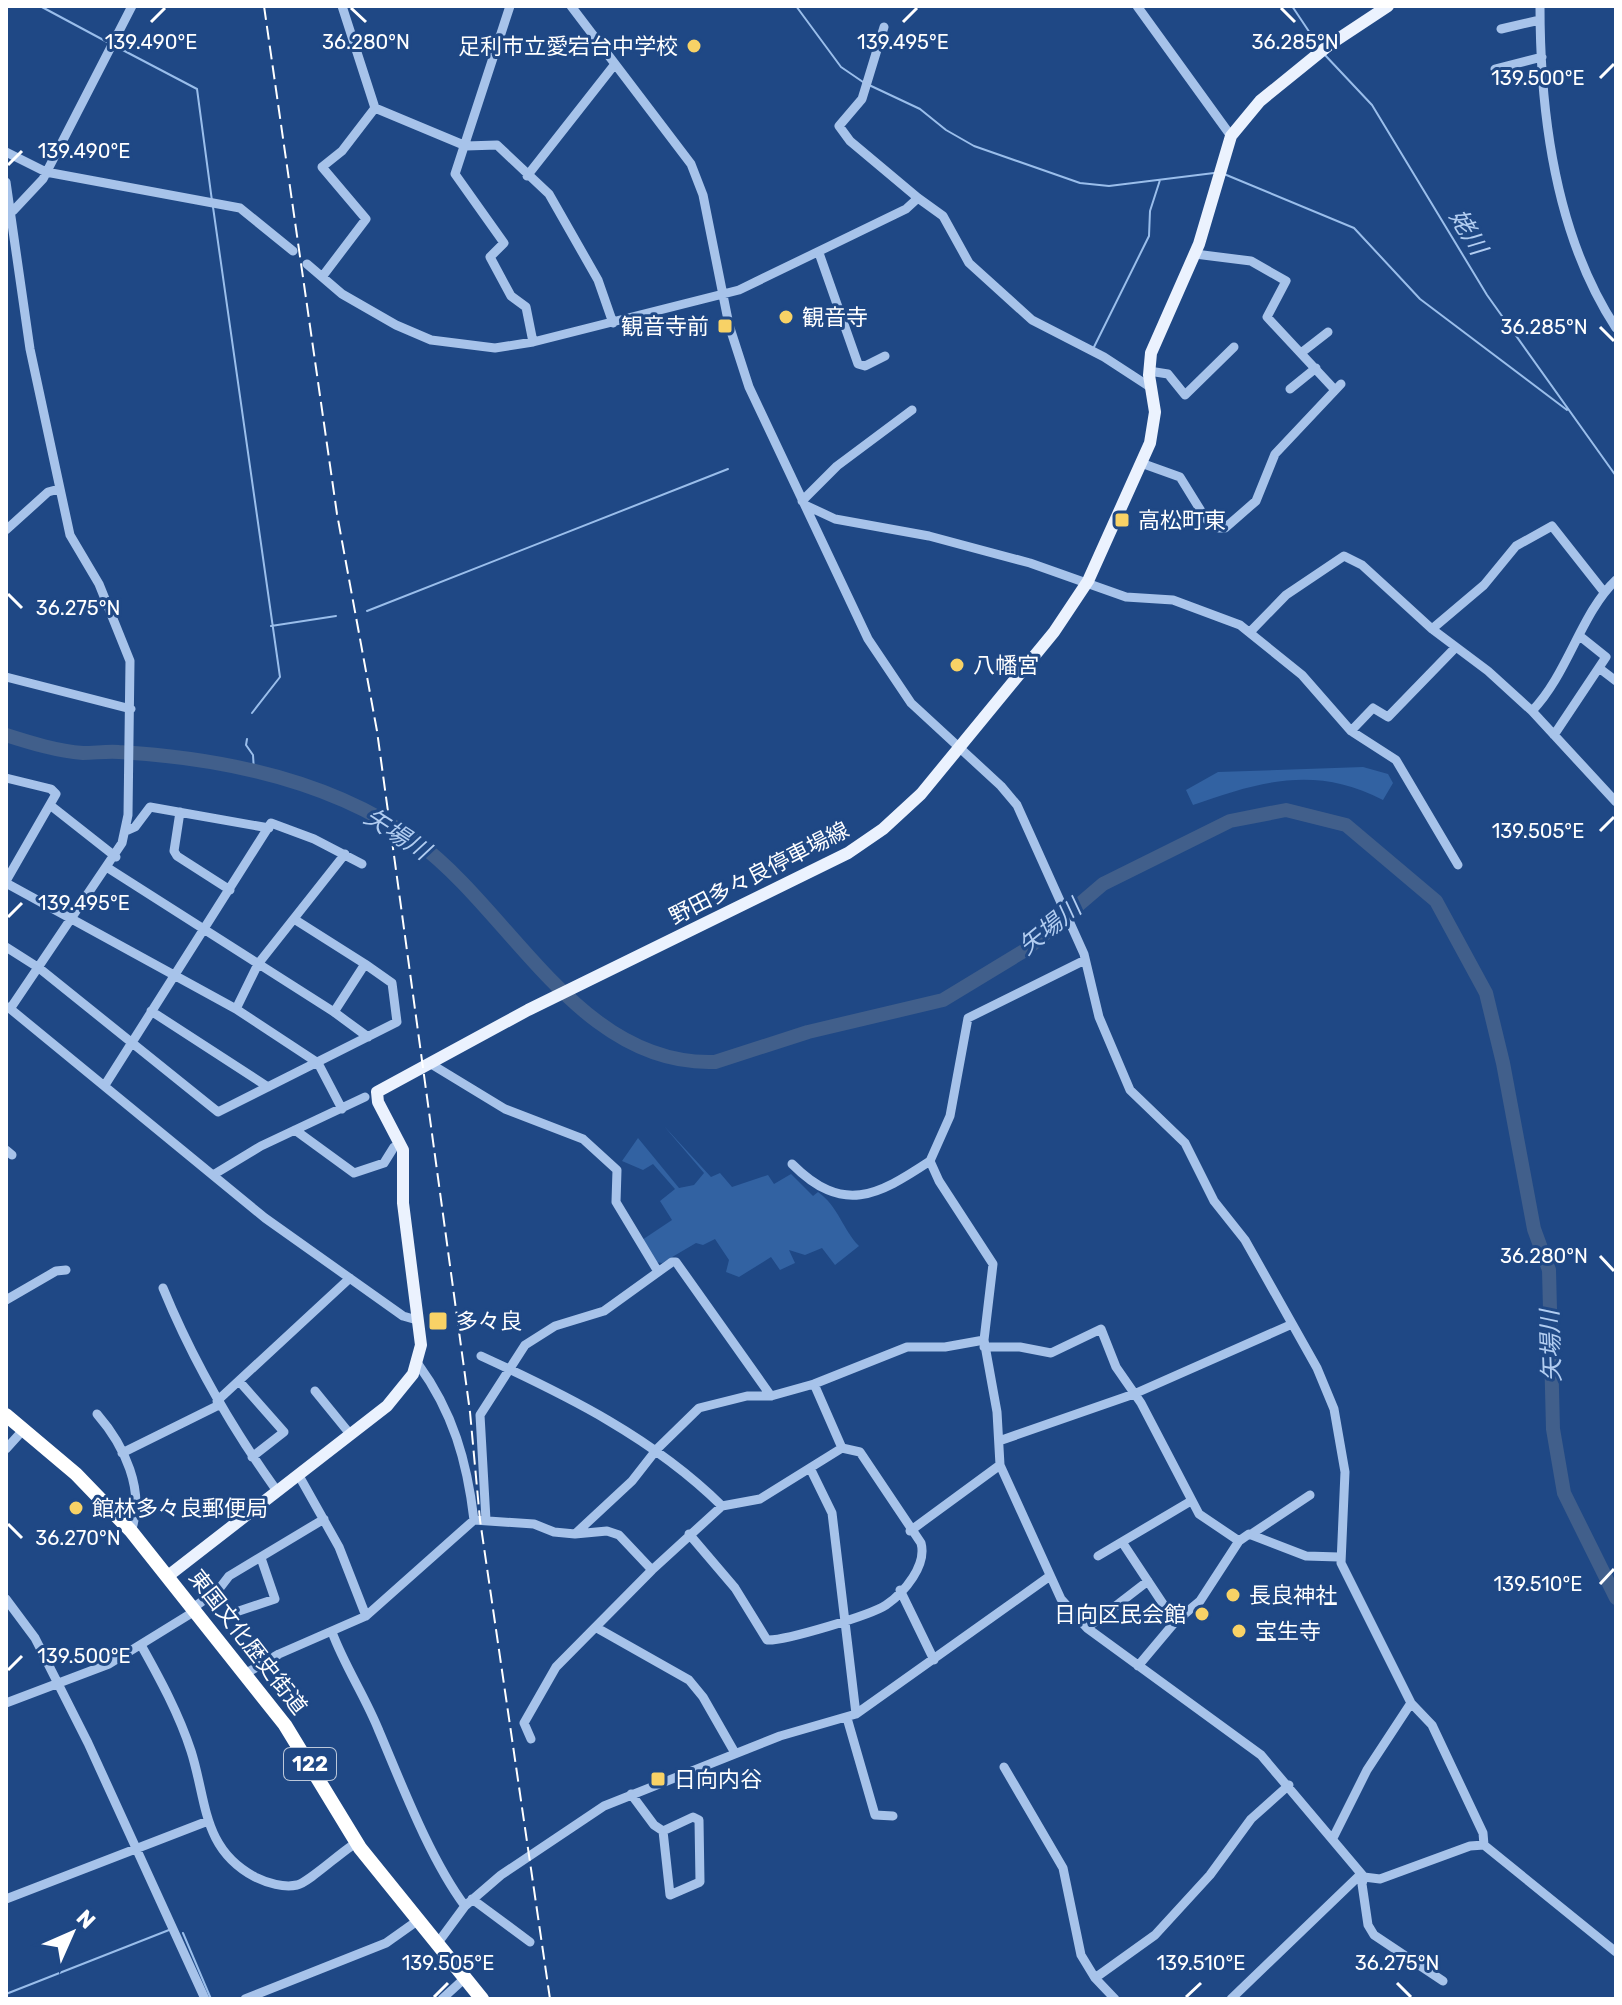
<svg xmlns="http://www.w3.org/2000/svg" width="1622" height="2005" font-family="Rubik,'Noto Sans JP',sans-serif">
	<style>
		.green { fill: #3262a2 }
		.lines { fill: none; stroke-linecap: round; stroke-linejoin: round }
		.stream { stroke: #9abeeb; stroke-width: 2 }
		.river { stroke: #415f8b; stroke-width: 14 }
		.minor { stroke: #a7c3ea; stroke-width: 9 }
		.major { stroke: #ebf2fe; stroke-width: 12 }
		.highway { stroke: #fff; stroke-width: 14 }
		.rail { stroke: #fff; stroke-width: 2; stroke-dasharray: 14 6; stroke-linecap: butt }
		.ticks { fill: none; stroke: #fff; stroke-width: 3 }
		.poi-dot { fill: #f8d266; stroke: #1f4885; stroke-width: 3 }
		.labels { text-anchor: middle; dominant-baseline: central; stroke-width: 6; stroke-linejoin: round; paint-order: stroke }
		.shield { fill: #1f4885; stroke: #bcc8da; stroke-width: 2 }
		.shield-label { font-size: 20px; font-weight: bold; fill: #fff }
		.poi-label { font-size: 22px; fill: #fff; stroke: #1f4885; text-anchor: start }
		.street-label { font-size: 22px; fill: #fff; stroke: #1f4885 }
		.water-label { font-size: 24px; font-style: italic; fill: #b2cdf1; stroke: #1f4885 }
		.ticks-label { font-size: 20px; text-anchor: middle; fill: #fff; stroke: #1f4885; stroke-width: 6; stroke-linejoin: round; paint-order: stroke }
	</style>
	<rect width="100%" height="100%" fill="#1f4885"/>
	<!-- green -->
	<path class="green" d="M1363 767 1388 774 1393 783 1383 800C1316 765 1261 781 1193 805L1186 790 1218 772Z
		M664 1126 711 1177 720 1173 732 1187 768 1175 774 1184 791 1174 813 1196 818 1192C838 1206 843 1230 859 1246L835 1265 822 1248 805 1255 789 1250 795 1263 780 1270 771 1257 739 1277 726 1272 729 1260 715 1239 703 1245 696 1243 662 1263 655 1262 639 1242 672 1220 660 1201 675 1189 653 1164 643 1170 622 1161 638 1138 679 1188 694 1185 704 1173Z"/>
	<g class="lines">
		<!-- stream -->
		<path class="stream" d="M40 6 109 43
			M796 6 841 67 863 82
			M1292 6 1318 45
			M115 46 197 89 212 201
			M1324 54 1372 105 1487 295 1616 476
			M869 85 920 109 946 130 974 146 1080 183 1109 186 1214 173
			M1224 174 1354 228 1420 299 1567 410
			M213 207 280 677 252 713
			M1094 347 1149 236 1150 211 1160 180
			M367 611 728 469
			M271 626 336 616
			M247 739 246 745 253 755 254 771
			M183 1933 211 1999
			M6 1994 169 1930"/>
		<!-- river -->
		<path class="river" d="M6 735C31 743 57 751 83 753 95 753 107 751 119 752 222 758 332 780 417 842 512 912 580 1067 715 1062L808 1032 943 1000 1027 949 1103 884 1230 821 1286 810 1346 825 1436 901 1486 993 1503 1063 1534 1229 1549 1270 1553 1429 1564 1493 1616 1598"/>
		<!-- minor -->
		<path class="minor" d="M342 6 375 108
			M510 6 455 174 504 243 490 257 511 296 526 307 533 342
			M571 6 691 164 703 195 729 325 749 387 868 639 911 703 1001 786 1017 805 1084 954 1099 1017 1130 1090 1185 1143 1214 1201 1245 1240 1317 1368 1334 1409 1345 1472 1341 1563 1411 1703 1432 1725 1483 1833 1484 1845
			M1137 6 1231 136
			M1540 6C1540 115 1555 235 1616 328
			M884 27 862 99 839 126 850 141 918 198 943 216 969 263 1032 320 1104 357 1150 387
			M1501 29 1540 20
			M1495 69 1542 57
			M6 152 46 172 240 208 293 251
			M527 176 615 64
			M6 182 30 349 70 535 99 584 130 661 128 815 122 843 10 1009
			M13 211 43 179 132 6
			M819 253 858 364 865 366 885 356
			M1195 254 1251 261 1286 281 1267 317 1335 390
			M307 264 342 294 396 325 431 340 495 348 533 342 739 290 906 209 918 198
			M322 277 366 219 322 167 342 151 375 108 466 146 497 145 549 194 598 280 613 323
			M1301 353 1328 332
			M1149 371 1168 374 1185 395 1234 347
			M1290 389 1316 368
			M1141 463 1180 477 1206 519 1218 528H1225L1256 501 1275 454 1341 384
			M802 501 837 466 912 410
			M805 505 835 519 929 536 1030 563 1126 597 1173 600 1240 625 1302 675 1351 731 1396 760 1458 865
			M6 530 48 492 59 489
			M1432 629 1484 585 1516 546 1552 526 1604 592
			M1251 631 1286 595 1344 556 1362 565 1432 629 1488 671 1532 711 1616 802
			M1599 668 1616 681
			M6 677 131 709
			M1532 711C1568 674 1581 613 1616 580
			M1351 731 1373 708 1388 717 1455 648
			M1554 735 1606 657 1581 637
			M6 778 51 789 56 794 6 881
			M50 805 116 857
			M180 812 174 851 177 856 230 890
			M126 831 135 827 150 807 269 828
			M108 868 334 1012 365 964 294 919
			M6 883 236 1009 318 1063 342 1109
			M6 947 39 968 218 1112 397 1022 392 983 365 964
			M1085 960 968 1018 950 1116 930 1161 939 1181 993 1264 984 1340 997 1412 1000 1465 1061 1599 1087 1628 1261 1755 1364 1877 1380 1879 1470 1846 1484 1845 1616 1952
			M8 1007 265 1218 403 1316 417 1320
			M236 1009 258 964 345 854
			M151 1011 268 1087
			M334 1012 368 1037
			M431 1064 505 1109 583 1139 617 1170 616 1202 657 1270
			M105 1085 271 823 314 839 362 864
			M295 1130 354 1173 384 1163 394 1147 401 1145
			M6 1150 12 1155
			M792 1164C843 1215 877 1196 930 1161
			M213 1175 261 1146 365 1097
			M163 1288C193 1361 231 1427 277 1491
			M6 1300 56 1271 66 1270
			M984 1347H1020L1051 1353 1101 1329 1116 1367 1141 1403 1199 1514 1239 1541
			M481 1356C568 1396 653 1438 722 1506
			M418 1364C453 1412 467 1461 474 1520
			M239 1381 284 1432 252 1457
			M315 1391 350 1434
			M217 1401 350 1278
			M97 1414C124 1445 146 1491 131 1531
			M999 1441 1134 1394 1290 1325
			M6 1449 24 1429
			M122 1453 219 1405
			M811 1470 832 1513 856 1714
			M298 1474 339 1547 366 1616
			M486 1520 480 1415 525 1345 555 1326 604 1311 672 1262H676L771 1396
			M910 1531 1000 1465
			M1253 1533 1310 1495
			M575 1534 632 1481 657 1449 699 1408 747 1396H771L814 1384 907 1347H945L984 1340
			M689 1534 735 1588 767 1640C785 1641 871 1615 886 1605 905 1592 927 1565 921 1543L860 1452 842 1448
			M1122 1542 1175 1622
			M1098 1556 1191 1501
			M900 1590 934 1660
			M6 1599 35 1638 88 1743 205 1999
			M193 1608 219 1589 229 1576 324 1519
			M236 1612 275 1599 261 1558
			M597 1628 689 1680 703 1697 735 1753
			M1087 1628 1148 1581
			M332 1632C345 1667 365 1696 379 1731 402 1785 430 1859 465 1906
			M141 1645C160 1679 179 1714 191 1751 207 1801 202 1849 255 1877 267 1883 284 1888 297 1885 308 1883 342 1851 356 1843
			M1138 1666 1175 1622 1200 1601 1239 1541 1249 1534 1306 1556 1339 1557
			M245 1674 279 1654 366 1616 474 1520 534 1524 554 1532 575 1534 607 1531 619 1535 652 1570
			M6 1703 109 1664 195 1611
			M847 1718 875 1815 893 1816
			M531 1739 524 1723 556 1667 652 1570 722 1506 760 1499 842 1448 814 1384
			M1004 1767 1063 1868 1081 1955 1095 1978 1115 1999
			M631 1794 654 1825 663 1831 670 1895 700 1882 699 1820 693 1817 663 1831
			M1333 1838 1367 1770 1411 1703
			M1364 1877 1362 1884 1368 1925 1374 1935 1443 1981
			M6 1899 208 1821
			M472 1899 530 1942
			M437 1944 465 1906 501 1875 604 1806 780 1736 856 1714 1050 1576
			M1095 1978 1155 1935 1210 1875 1251 1819 1289 1785
			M245 1999 386 1943 417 1921
			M442 1999 465 1978
			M1231 1999 1361 1874"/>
		<!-- major -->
		<path class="major" d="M168 1576 387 1406 413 1374 421 1345 403 1203V1150L378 1102 377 1092 528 1010 848 853 883 829 921 794 1054 632 1088 581 1150 443 1155 412 1149 375 1151 353 1199 244 1231 136 1260 101 1329 45 1388 6"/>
		<!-- highway -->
		<path class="highway" d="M6 1415 76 1474 131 1531 285 1725 360 1848 482 1999"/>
		<!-- rail -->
		<path class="rail" d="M264 6 337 514 377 731 470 1412 480 1520 550 1999"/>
	</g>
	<!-- ticks -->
	<path class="ticks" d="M351 8 366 22M1281 8 1295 22M151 22 165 8M903 22 917 8M1600 78 1614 64M8 165 22 151M1600 327 1614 341M8 594 22 608M1600 831 1614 817M8 917 22 903M1600 1256 1614 1271M8 1524 22 1538M1600 1584 1614 1569M8 1670 22 1656M1397 1983 1411 1997M434 1997 448 1983M1186 1997 1201 1983"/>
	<!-- markers -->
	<g class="poi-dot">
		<circle cx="694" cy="46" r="8"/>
		<circle cx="786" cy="317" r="8"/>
		<rect x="717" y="318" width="16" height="16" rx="4"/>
		<rect x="1114" y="512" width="16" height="16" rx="4"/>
		<circle cx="957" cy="665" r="8"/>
		<rect x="428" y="1311" width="20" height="20" rx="4"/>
		<circle cx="76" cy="1508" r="8"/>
		<circle cx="1233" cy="1595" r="8"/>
		<circle cx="1202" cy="1614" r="8"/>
		<circle cx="1239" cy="1631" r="8"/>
		<rect x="650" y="1771" width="16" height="16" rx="4"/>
	</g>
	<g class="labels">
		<!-- shield labels -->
		<rect class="shield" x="284" y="1748" width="52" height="32" rx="6"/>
		<g class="shield-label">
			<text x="310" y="1764">122</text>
		</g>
		<!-- poi labels -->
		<g class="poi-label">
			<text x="678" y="46" text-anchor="end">足利市立愛宕台中学校</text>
			<text x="802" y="317">観音寺</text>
			<text x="709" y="326" text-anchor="end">観音寺前</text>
			<text x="1138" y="520">高松町東</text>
			<text x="973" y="665">八幡宮</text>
			<text x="456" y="1321">多々良</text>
			<text x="92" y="1508">館林多々良郵便局</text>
			<text x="1249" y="1595">長良神社</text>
			<text x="1186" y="1614" text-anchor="end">日向区民会館</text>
			<text x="1255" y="1631">宝生寺</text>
			<text x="674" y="1779">日向内谷</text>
		</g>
		<!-- street labels -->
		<g class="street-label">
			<text transform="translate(759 873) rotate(-27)">野田多々良停車場線</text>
			<text transform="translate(248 1642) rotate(52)">東国文化歴史街道</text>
		</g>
		<!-- water labels -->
		<g class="water-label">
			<text transform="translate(1468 232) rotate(59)">姥川</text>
			<text transform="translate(397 834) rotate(33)">矢場川</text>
			<text transform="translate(1050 927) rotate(-39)">矢場川</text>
			<text transform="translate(1551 1346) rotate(-92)">矢場川</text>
		</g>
	</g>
	<g class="ticks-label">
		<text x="151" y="49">139.490°E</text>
		<text x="366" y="49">36.280°N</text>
		<text x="903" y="49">139.495°E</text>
		<text x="1295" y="49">36.285°N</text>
		<text x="1538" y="85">139.500°E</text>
		<text x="84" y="158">139.490°E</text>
		<text x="1544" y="334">36.285°N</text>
		<text x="78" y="615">36.275°N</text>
		<text x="1538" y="838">139.505°E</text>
		<text x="84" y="910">139.495°E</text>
		<text x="1544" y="1263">36.280°N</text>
		<text x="78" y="1545">36.270°N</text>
		<text x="1538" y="1591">139.510°E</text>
		<text x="84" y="1663">139.500°E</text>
		<text x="448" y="1970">139.505°E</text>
		<text x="1201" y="1970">139.510°E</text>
		<text x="1397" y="1970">36.275°N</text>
	</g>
	<!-- border -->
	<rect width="1622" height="2005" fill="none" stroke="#ffffff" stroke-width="16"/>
	<!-- north arrow -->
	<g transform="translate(72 1933) rotate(45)" stroke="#1f4885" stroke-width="6" paint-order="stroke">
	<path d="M0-6L14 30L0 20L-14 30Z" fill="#ffffff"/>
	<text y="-12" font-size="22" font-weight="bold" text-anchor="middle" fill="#ffffff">N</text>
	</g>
</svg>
